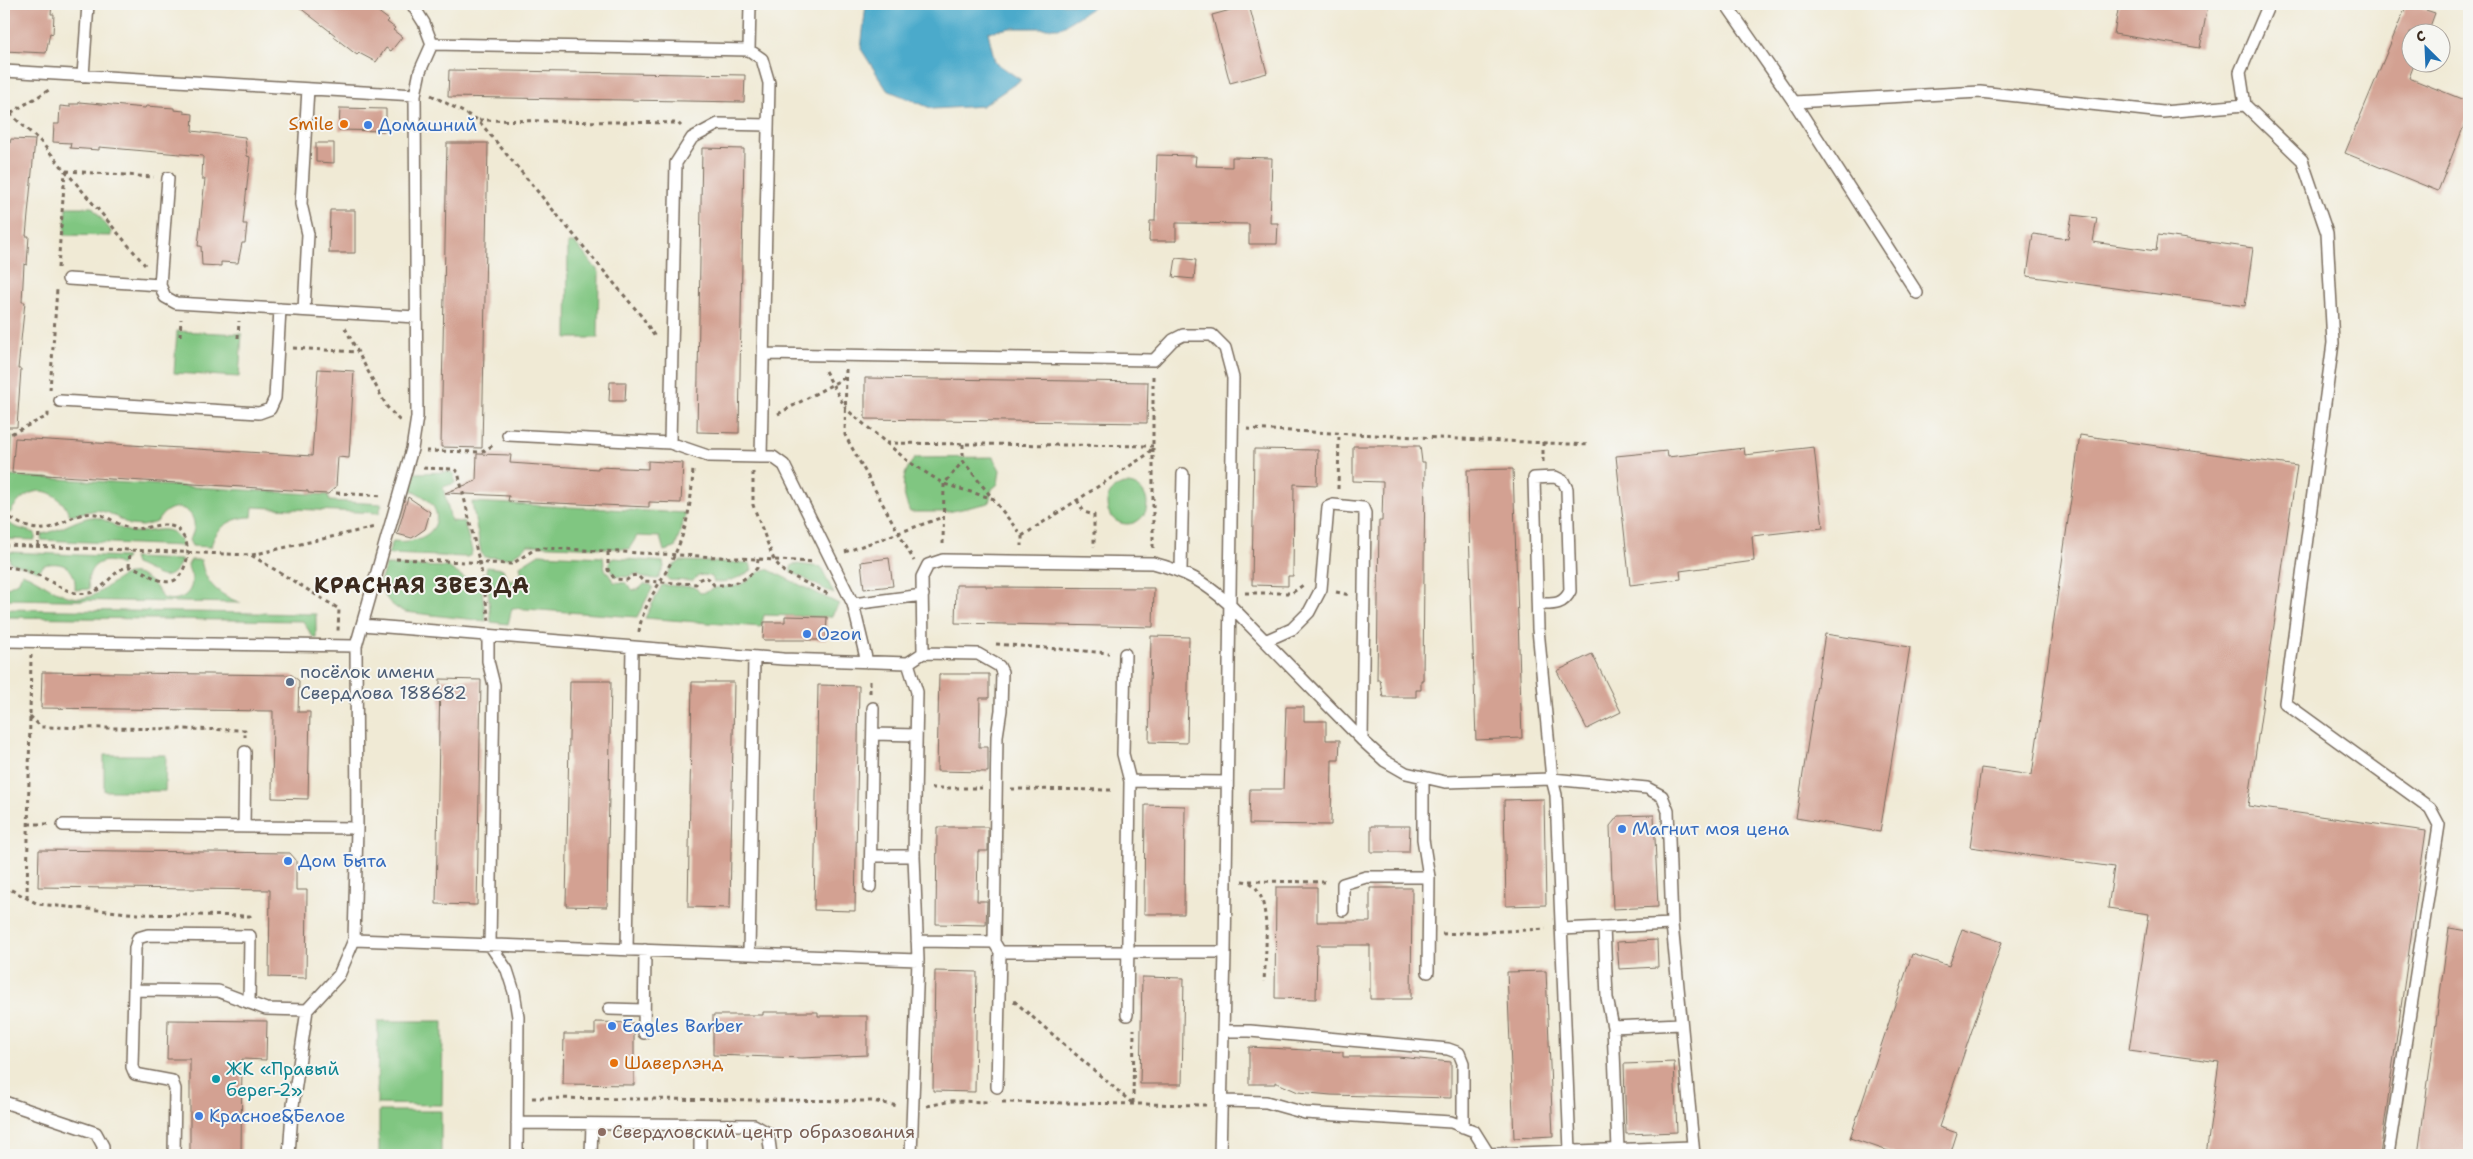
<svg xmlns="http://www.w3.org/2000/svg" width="2473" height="1159" font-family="'Shantell Sans',sans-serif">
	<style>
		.green { fill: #80c681; stroke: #5e7850 }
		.water { fill: #4caacb; stroke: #446a74 }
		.building { fill: #d3a192 }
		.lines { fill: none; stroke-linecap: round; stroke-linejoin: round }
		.lane-casing { stroke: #7a6d5e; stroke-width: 14 }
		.path { stroke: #7a6d5e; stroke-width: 3; stroke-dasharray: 4 4; stroke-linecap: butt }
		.lane { stroke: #fff; stroke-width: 11 }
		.food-dot { fill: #e8710a; stroke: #f6f6f2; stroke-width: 2 }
		.shop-dot { fill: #3f7fe0; stroke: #f6f6f2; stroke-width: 2 }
		.service-dot { fill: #5c6f8a; stroke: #f6f6f2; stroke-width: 2 }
		.culture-dot { fill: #0f9aa8; stroke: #f6f6f2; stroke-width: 2 }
		.education-dot { fill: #8d6e63; stroke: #f6f6f2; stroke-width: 2 }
		.labels { text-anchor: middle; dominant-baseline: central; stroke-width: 4; stroke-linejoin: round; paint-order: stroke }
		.food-label { font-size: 18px; fill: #c56008; stroke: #f6f6f2; text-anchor: end }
		.shop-label { font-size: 18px; fill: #366cbe; stroke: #f6f6f2; text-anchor: start }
		.service-label { font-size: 18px; fill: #4e5e75; stroke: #f6f6f2; text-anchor: start }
		.culture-label { font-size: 18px; fill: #0d838f; stroke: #f6f6f2; text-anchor: start }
		.education-label { font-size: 18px; fill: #785e54; stroke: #f6f6f2; text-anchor: start }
		.district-label { font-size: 22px; font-weight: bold; letter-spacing: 1px; fill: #3b2a1e; stroke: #f6f6f2 }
	</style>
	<rect width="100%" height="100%" fill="#f6f6f2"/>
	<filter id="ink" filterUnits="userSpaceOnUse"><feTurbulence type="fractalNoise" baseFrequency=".02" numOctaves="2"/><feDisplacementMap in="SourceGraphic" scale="10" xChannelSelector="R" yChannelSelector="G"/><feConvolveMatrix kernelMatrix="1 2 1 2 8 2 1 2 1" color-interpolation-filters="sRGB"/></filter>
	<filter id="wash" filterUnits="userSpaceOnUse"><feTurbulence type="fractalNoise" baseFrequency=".0096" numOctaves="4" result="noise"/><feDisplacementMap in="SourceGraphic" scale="20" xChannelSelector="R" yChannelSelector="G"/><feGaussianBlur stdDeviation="1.12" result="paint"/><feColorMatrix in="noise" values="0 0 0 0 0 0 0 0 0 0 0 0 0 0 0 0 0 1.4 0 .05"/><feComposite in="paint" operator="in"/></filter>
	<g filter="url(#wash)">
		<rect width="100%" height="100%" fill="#f0ead5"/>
		<!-- green -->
		<path class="green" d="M66 207H92L111 231V236L65 235Z
			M568 243H575L599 272 598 338H567Z
			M177 331 242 334 239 377 174 373Z
			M12 436 10 476 328 495 330 501 382 504 379 513 253 507 252 517C233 517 215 527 211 547L192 546 189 540C207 515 174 492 157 522L142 526 130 525 109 513 97 510 70 515C55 484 28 483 10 513L4 510V440Z
			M993 457 1000 470 998 484 992 489 989 503 948 512H910C901 491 900 475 915 458Z
			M450 472 454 474 455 483 443 487 451 521 464 522 472 551 471 555 467 557 388 554 393 541C441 546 453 505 410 490L414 473Z
			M1107 504a20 20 0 1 1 40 0a20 20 0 1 1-40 0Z
			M472 502 686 513 675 548 664 551 660 537 637 536 629 549 528 545 511 558 484 557 481 552Z
			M91 517C108 518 113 527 128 531 150 537 171 517 183 546L41 540 42 534C60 531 74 520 91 517Z
			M4 520 15 527 35 533V540L4 539Z
			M8 552 126 557 121 565C102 554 84 568 89 589L75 590C77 569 64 560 44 565L39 571 10 562Z
			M539 554 603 557 605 569 614 582 626 583 633 590 639 589 644 584 651 585 653 587 637 617 512 608 508 624 491 622 486 570 487 567 503 569 507 578 512 581 522 576 520 566Z
			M133 558 182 560C167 590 156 571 135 564Z
			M614 558 663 562 664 567 658 579 644 578 637 574 626 577 614 576 609 566 610 560Z
			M191 560H201C205 584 219 595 241 603L4 599V589L19 581 22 573C41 580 58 597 78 598 111 599 121 555 152 583 157 586 159 594 163 598 177 603 192 596 192 580 192 574 188 570 188 565Z
			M681 561 750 563 752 570C741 577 728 583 714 582L712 577C703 574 698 574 693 581L669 580 666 577 671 567Z
			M796 564 821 567 834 594 790 571 792 565Z
			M386 565 448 567 482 590 486 621 405 612C390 606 386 599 379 584Z
			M767 569 839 604 831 617 764 615 761 627 645 618 662 585 695 587 700 593C707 593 709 589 715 588 723 586 732 588 739 585 751 581 756 571 767 569Z
			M4 609 316 614V638L312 636 303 621 4 617Z
			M104 755H166L165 791H104Z
			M378 1021H443L442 1105 377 1104Z
			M379 1111H441V1155H379Z"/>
		<!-- water -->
		<path class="water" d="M866 4H1098L1060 28H1010L988 32 995 62 1021 80 982 106 933 109 887 90 861 49Z"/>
		<g id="blocks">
			<!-- building -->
			<path class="building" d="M4 4H52L51 14H54L53 34 50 33 46 53 4 51Z
				M295 4H368L389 20 387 22 395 28 393 30 402 37 391 51 386 48 376 62 359 53 357 55 334 37 335 35Z
				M2119 4H2208L2200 48 2114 34Z
				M2407 4 2435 13 2428 32H2410V62H2415L2409 78 2469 102V113L2438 191 2345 153Z
				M1249 5 1267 73 1230 83 1212 15Z
				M449 70 745 75 744 102 448 97Z
				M79 102 145 108 146 106 174 108V110L184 111V113L193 114 192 131 245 137 247 156 250 157 243 224H247L245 243H242L238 263 221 262V266L202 265 201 246H198L205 179H202L203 156 99 147V150L70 148 71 143 53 142 54 124H59L60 106 70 107V104H79Z
				M340 108 386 109V131L339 130Z
				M11 139 35 140 26 236H29L27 265 24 264 22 302H25L18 369H21L17 427H4V143H10Z
				M316 143H334V163L316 162Z
				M447 143H488L482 448 441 447Z
				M702 148 744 149 739 433 697 432Z
				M1157 155 1196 156 1195 166 1232 167V157L1272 158 1270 223H1278L1277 244H1249V224L1176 223V241H1149L1150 221H1155Z
				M330 210H355V253H329Z
				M2072 215 2097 218 2093 242 2156 251 2158 235 2253 248 2245 306 2027 276 2033 234 2068 239Z
				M1176 258 1196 260 1194 279 1173 277Z
				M318 369 354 371 349 458 338 457 336 487 328 494 308 493V491L12 473 15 438 312 456Z
				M865 378 1148 382 1147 423 865 419Z
				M610 382H626L625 401H609Z
				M2080 435 2297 466 2248 806 2426 831 2380 1155H2206L2219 1062 2129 1050 2149 914 2108 908 2114 867 1970 847 1981 768 2032 775Z
				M1353 446H1420L1422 462H1425L1423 680H1421V690H1416V697H1383L1380 680H1377L1379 521H1382L1383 482 1353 481Z
				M1814 447 1823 528 1752 536 1754 561 1680 571 1681 579 1630 585 1616 456 1667 451 1668 457 1744 448 1745 455Z
				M1254 449 1318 450 1317 485 1294 484 1293 576H1288V586L1252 585Z
				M477 454 511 455 510 463 598 469V467L648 469V461L683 463 681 503 649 502V507L508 501 509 496 445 493 476 481Z
				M1513 469 1522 738 1476 740 1467 470Z
				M408 497 430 512 425 529 412 538 397 534Z
				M889 558 893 586 864 589 861 562Z
				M956 585H986V587L1154 588 1153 627 955 623Z
				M785 616 827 617 826 640H763L764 622H785Z
				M1825 634 1910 647 1880 832 1796 818Z
				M1151 636 1189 637 1187 743 1149 742Z
				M1592 654 1621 712 1587 729 1557 671Z
				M42 672 292 675 299 681 298 712H310L308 799 272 798 273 711 41 708Z
				M939 674H989V698H980L979 747H988V772L937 771Z
				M440 679 481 680 477 905 436 904Z
				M570 681H611L607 907 566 906Z
				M692 682H734L730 908 688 907Z
				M818 685 859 686 855 911 814 910Z
				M1286 707H1304V721H1326V740H1340L1339 760H1332L1331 825 1249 824 1250 789H1283Z
				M1544 799 1546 905 1506 906 1504 800Z
				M1145 805 1185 806 1184 914H1144Z
				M1654 815 1658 907 1613 909 1610 826 1618 816Z
				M1371 826H1410L1409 852H1371Z
				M937 827H988V851H978L977 901H987L986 925 936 924Z
				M39 850 290 853 296 860V890H307L306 978 269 977 270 890 38 887Z
				M1276 887H1317V922H1370V888H1412L1411 999H1370V945H1317L1316 999 1275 998Z
				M2449 928 2469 931V1155H2418Z
				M1962 929 2002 942 1939 1127 1957 1133 1950 1155H1900L1850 1138 1912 954 1949 966Z
				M1657 940 1658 967 1619 969 1617 942Z
				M935 971 977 972 975 1092 933 1091Z
				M1546 971 1553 1136 1514 1138 1507 972Z
				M1142 977 1184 978 1182 1084H1140Z
				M763 1012H818V1016H867V1055L802 1058 713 1055V1015H763Z
				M168 1020 267 1021 266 1060 242 1059 241 1155H190V1059H167Z
				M595 1022 634 1023V1085L563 1084 564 1034H595Z
				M1249 1047 1343 1052V1057H1398L1451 1062V1098L1331 1095 1298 1092 1275 1082V1084H1249Z
				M1674 1062 1677 1132 1626 1134 1624 1064Z"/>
		</g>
	</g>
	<g filter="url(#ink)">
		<use href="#blocks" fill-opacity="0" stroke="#7a6d5e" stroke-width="1"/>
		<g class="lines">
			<!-- lane casing -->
			<g class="lane-casing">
				<path id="lane" d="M1726 4 1794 102 1917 293
					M2269 4 2240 72 2245 105 2302 160 2327 233 2333 343 2285 703 2430 808 2439 825 2388 1155
					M432 44 749 50 762 59 769 83 761 457H773L784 465 853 604 867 662
					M749 50 750 4
					M4 71 415 95
					M83 76 88 4
					M1794 102 1980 92 2163 112 2245 105
					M168 178 160 285 165 297 176 303 416 317
					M68 279 160 285
					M304 310 308 234 301 204 308 89
					M763 354 1154 360 1173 340 1183 335H1212L1225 348 1233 378 1225 952
					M60 401 259 413 270 409 275 398 280 309
					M508 435 670 443 708 456 761 457
					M670 443 676 163 692 138 718 124 768 125
					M1181 570 1183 474
					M853 604 923 595
					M1538 604C1552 604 1563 606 1570 591L1567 489 1563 481 1555 477 1534 478 1538 629 1552 779 1556 795 1570 1151
					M362 625 783 659 908 663 917 692 914 856 918 960 911 1155
					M488 635V661L494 685 490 945 507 970 514 992 518 1017 517 1155
					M4 641 356 646
					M1265 641 1292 629 1309 612 1321 589 1328 507 1333 505 1363 508 1365 513 1362 740
					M923 653 978 654 999 666 1002 672 1001 710 997 736 994 942
					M1125 654 1123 754 1130 781 1127 1015
					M908 663 923 653 922 577 928 565 943 560 1153 563C1187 572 1203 581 1229 604L1362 740 1385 761 1406 773 1445 782 1552 779 1647 788 1662 796 1668 811 1672 924 1694 1155
					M873 734 916 735
					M1423 777V839L1429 877 1428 972
					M1130 781 1227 782
					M63 825 357 828
					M244 827 245 752
					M871 856H914
					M870 887 873 708
					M1343 910V884L1366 877H1429
					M1604 927 1607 998 1613 1027 1618 1149
					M1561 929 1672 924
					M354 940 918 960
					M917 941 994 942 1000 952H1225L1220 1155
					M627 950 632 647
					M749 954 754 657
					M134 990 218 991 266 1009 307 1010
					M609 1009 644 1010
					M1613 1027 1681 1024
					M1223 1031H1250L1448 1049 1459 1053 1463 1063V1127
					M644 1033 645 950
					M997 1087 1000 952
					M1222 1101 1266 1102 1305 1113 1451 1122 1474 1131 1489 1155
					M4 1102 96 1133 103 1146V1155
					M517 1123 754 1125 768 1133 771 1155
					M1489 1154 1692 1147
					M174 1155 175 1089 172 1081 135 1074 132 1067 135 948 138 938 148 935 250 936 249 1003
					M289 1155 292 1112 307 1010 339 975 354 940 357 828 356 646 412 449 417 417 415 95 420 71 432 44 424 23 412 4
					M591 1155 592 1124
					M700 1155V1125"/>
			</g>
			<!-- path -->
			<path class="path" d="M431 95 478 120 643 318 655 337
				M4 108 41 142 145 265
				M4 117 49 90
				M479 120 678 123 681 126
				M66 171 154 177
				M58 268 65 171
				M345 328 387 407 400 421
				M180 336 181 319
				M238 338 239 321
				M293 348 357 352
				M846 369 845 435 914 561
				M825 371 846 409 909 462 944 484 994 499
				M50 390 57 289
				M778 414 846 377
				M1247 429 1590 445
				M4 437 48 416V411
				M886 443 1153 446
				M963 444V461L1022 536V546
				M426 451 482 452 495 444
				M1543 462V442
				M423 468 454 469 458 472 481 569 489 621
				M753 472V505L774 560 784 572 830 595
				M1338 489 1339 433
				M336 493 383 496
				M1077 500 1084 512 1094 515V547
				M4 514C15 520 24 528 38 529 55 531 68 517 84 514 107 511 112 524 130 528 144 531 158 522 171 526 179 528 183 535 186 542 189 552 188 558 184 568 171 600 144 566 129 567 113 568 105 591 89 593 69 596 57 584 40 576 28 570 17 568 4 567
				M1022 536 1148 454 1153 446
				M943 544 944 484 963 461
				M4 545 251 555 339 609 338 631
				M38 546 39 530
				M1153 548V374
				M608 552V570L615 579 627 580 631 576 637 575 643 581 696 584 698 580 705 577 709 579 714 585C731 586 746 581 757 568L758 559
				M845 552 943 517
				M252 555 375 527
				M396 559 512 564 535 549 544 548 815 562
				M4 567 5 545
				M129 567 130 550
				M1336 592 1350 595
				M1245 593H1292L1303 585
				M639 632C642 604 663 581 674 556 688 527 692 498 693 467
				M996 644 1109 653
				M870 693V677
				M30 716 41 727 245 730V737
				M931 788H982
				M1011 789 1114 790
				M28 824H49
				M1242 881C1275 881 1265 959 1264 982
				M1249 881 1328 882
				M4 886 38 904 138 914 250 916V921
				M27 898 31 655
				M1442 934 1546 929
				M1014 1001 1132 1103
				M532 1098 872 1101 898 1106
				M1002 1102 1206 1105
				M1133 1103 1134 1029
				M927 1106 952 1101 991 1102"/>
			<!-- lane -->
			<use href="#lane" class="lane"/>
		</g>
	</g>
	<!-- markers -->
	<g class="food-dot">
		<circle cx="344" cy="124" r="5"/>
		<circle cx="614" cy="1063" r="5"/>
	</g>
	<g class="shop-dot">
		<circle cx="368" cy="125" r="5"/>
		<circle cx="807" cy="634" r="5"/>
		<circle cx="1622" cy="829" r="5"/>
		<circle cx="288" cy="861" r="5"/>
		<circle cx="612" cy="1026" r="5"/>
		<circle cx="199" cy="1116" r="5"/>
	</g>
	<circle class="service-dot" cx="290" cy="682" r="5"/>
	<circle class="culture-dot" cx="216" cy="1079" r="5"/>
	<circle class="education-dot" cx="602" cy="1132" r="5"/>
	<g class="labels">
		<!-- food labels -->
		<g class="food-label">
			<text x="334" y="124">Smile</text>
			<text x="624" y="1063" text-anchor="start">Шаверлэнд</text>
		</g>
		<!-- shop labels -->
		<g class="shop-label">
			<text x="378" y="125">Домашний</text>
			<text x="817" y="634">Ozon</text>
			<text x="1632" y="829">Магнит моя цена</text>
			<text x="298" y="861">Дом Быта</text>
			<text x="622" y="1026">Eagles Barber</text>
			<text x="209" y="1116">Красное&amp;Белое</text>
		</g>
		<!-- service labels -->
		<g class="service-label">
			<text x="300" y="672">посёлок имени<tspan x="300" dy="21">Свердлова 188682</tspan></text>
		</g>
		<!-- culture labels -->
		<g class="culture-label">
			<text x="226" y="1069">ЖК «Правый<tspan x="226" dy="21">берег-2»</tspan></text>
		</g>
		<!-- education labels -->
		<g class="education-label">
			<text x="612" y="1132">Свердловский центр образования</text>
		</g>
		<!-- district labels -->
		<g class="district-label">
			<text x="422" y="585">КРАСНАЯ ЗВЕЗДА</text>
		</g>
	</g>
	<!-- margin -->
	<rect width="2473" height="1159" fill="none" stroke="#f6f6f2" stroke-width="20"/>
	<!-- north arrow -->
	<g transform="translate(2426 48) rotate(336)"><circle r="24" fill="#f6f6f2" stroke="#aba49d"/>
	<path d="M0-4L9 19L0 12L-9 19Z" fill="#1f6fb2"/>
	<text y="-8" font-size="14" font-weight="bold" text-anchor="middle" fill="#3b2a1e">С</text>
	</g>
</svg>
